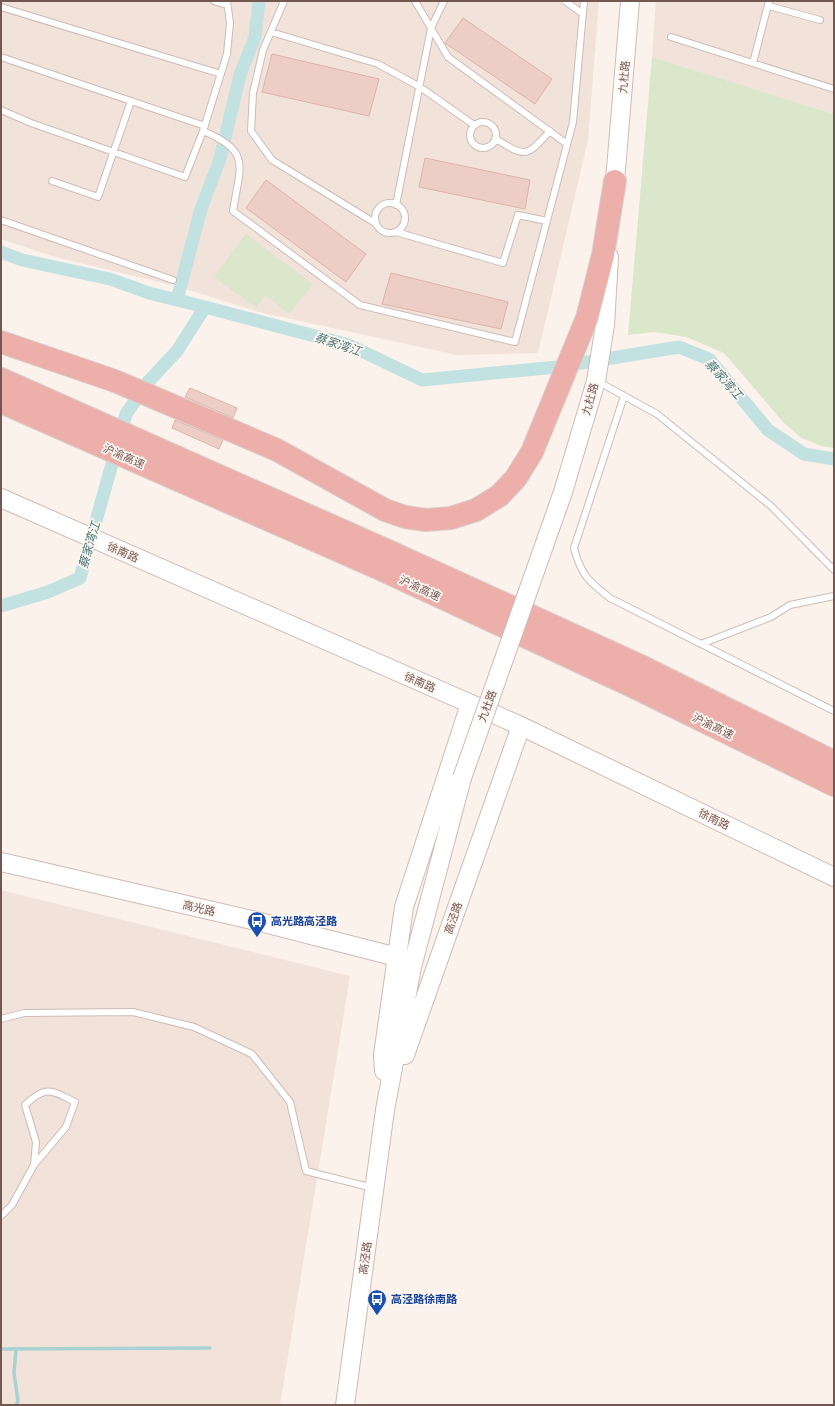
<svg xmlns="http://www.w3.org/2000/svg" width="835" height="1406" font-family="'Titillium Web','Noto Sans SC',sans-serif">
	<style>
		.residential { fill: #f1e3da }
		.green { fill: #dbe7ca }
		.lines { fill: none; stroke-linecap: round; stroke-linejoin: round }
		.stream { stroke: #a9d3d2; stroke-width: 3.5 }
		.canal { stroke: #c1e2e1; stroke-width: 13 }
		.building { fill: #edcec6; stroke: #deb3a8 }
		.lane-casing { stroke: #cebbb5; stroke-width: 8 }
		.secondary-casing { stroke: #d0bab3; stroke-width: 20 }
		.highway-casing { stroke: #d8d0ce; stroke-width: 24 }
		.lane { stroke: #fff; stroke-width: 6 }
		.secondary { stroke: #fff; stroke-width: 18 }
		.highway { stroke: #edafa9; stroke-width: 22 }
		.secondary-bridge-casing { stroke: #d0bab3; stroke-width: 20; stroke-linecap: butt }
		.secondary-bridge { stroke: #fff; stroke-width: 18 }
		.labels { text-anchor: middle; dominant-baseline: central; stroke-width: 3.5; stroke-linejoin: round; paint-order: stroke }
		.street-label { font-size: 11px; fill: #735751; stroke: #fdf6f1 }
		.transit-label { font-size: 11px; font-weight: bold; fill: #164399; stroke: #fdf6f1; text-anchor: start }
		.water-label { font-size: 12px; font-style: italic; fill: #467676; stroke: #fdf6f1 }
	</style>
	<rect width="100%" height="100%" fill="#faf2eb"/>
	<!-- residential -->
	<path class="residential" d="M1 1H599L588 140 538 353 457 355 259 312 176 286 55 257 1 239Z
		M656 1H834V114L652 57Z
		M1 890 350 976 280 1405H1Z"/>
	<!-- green -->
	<path class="green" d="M652 57 834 114V448L821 446 801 438 783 422 724 353 686 337 655 332 628 335Z
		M246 234 313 284 289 314 265 295 256 308 214 277Z"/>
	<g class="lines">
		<!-- stream -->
		<path class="stream" d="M1 1349 210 1348
			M16 1349 14 1373 18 1401 16 1405"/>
		<!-- canal -->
		<path class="canal" d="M1 252 22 260 110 279 149 293 205 307
			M177 300 201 209 220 159 240 75 255 37 259 1
			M1 606 48 592 80 578 126 414 148 382 177 351 205 307 349 345 422 380 557 367 679 347 709 359 768 430 804 454 834 459"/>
	</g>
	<!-- building -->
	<path class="building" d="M463 18 552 79 535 104 445 43Z
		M272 54 379 79 369 116 262 92Z
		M425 158 530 180 525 209 419 187Z
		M266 180 366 254 346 282 246 208Z
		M391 273 508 302 501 329 382 304Z
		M190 388 237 408 233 418 185 397Z
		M175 420 223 440 219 449 172 428Z"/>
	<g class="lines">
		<!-- lane casing -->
		<g class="lane-casing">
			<path id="lane" d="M214 1 227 5
				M284 1 263 50 253 93 251 131 272 160 375 223
				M415 1 448 57 567 144
				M565 1 583 14
				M769 6 820 20
				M1 7 221 74
				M271 32 378 64 420 87 474 125
				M671 37 834 89
				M1 57 205 126
				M753 63 769 1
				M1 110 31 123 185 177 203 131 227 54 230 23 227 1
				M470 135a13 13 0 1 1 26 0a13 13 0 1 1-26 0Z
				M203 131C252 151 240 166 233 211L360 305 515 342 573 122 584 1
				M496 139C526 158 526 157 550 131
				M52 181 98 197 131 101
				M375 218a15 15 0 1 1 30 0a15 15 0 1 1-30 0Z
				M396 205 431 28 444 1
				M1 220 173 280
				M396 232 503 263 518 215 547 221
				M597 381 657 414 771 506 834 570
				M624 396 574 548C581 575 589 582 610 598L834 711
				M701 644 771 617 790 605 834 596
				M1 1019 24 1013 133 1012 194 1027 252 1054 290 1102 306 1171 373 1188
				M1 1216 12 1205 34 1165 66 1127 75 1102C51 1090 46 1085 25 1105L36 1142 34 1165"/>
		</g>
		<!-- secondary casing -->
		<g class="secondary-casing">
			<path id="secondary" d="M614 193 630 1
				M563 492 596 381 605 325 609 257
				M1 498 521 726 834 877
				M1 862 256 921 397 957
				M405 1055 521 726
				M384 1071 383 1055 404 907 470 704
				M345 1405 385 1110 412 967 462 778"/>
		</g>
		<!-- highway casing -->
		<g class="highway-casing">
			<path id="highway" d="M1 342 115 381 277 450 385 510 405 517 426 520 451 518 476 510 499 496 516 478 532 452 587 318 603 255 615 181
				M1 379 386 550 643 667 834 762
				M1 402 378 568 634 687 834 785"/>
		</g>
		<!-- lane -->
		<use href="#lane" class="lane"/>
		<!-- secondary -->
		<use href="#secondary" class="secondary"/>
		<!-- highway -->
		<use href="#highway" class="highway"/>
		<!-- secondary-bridge casing -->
		<g class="secondary-bridge-casing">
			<path id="secondary-bridge" d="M462 778 563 492"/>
		</g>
		<!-- secondary-bridge -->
		<use href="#secondary-bridge" class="secondary-bridge"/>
	</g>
	<!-- icons -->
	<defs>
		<g id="bus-pin" transform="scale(1)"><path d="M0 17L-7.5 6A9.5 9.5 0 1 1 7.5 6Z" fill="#1a4fb4" stroke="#fdf6f1"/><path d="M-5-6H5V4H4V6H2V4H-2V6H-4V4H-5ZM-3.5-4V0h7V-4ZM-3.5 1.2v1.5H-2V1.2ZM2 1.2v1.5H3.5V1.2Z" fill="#fff"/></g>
	</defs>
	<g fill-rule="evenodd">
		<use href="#bus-pin" x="257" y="921"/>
		<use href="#bus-pin" x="377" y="1299"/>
	</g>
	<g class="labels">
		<!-- street labels -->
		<g class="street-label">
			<text transform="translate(624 77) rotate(-85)">九杜路</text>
			<text transform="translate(590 399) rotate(-74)">九杜路</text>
			<text transform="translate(124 456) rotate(24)">沪渝高速</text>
			<text transform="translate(123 552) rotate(24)">徐南路</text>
			<text transform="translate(420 588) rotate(25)">沪渝高速</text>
			<text transform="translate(420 682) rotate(24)">徐南路</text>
			<text transform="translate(487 706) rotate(-70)">九杜路</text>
			<text transform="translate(713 726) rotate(26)">沪渝高速</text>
			<text transform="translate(714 819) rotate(26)">徐南路</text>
			<text transform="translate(199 908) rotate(13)">高光路</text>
			<text transform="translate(453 918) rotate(-71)">高泾路</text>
			<text transform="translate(365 1258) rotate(-82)">高泾路</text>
		</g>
		<!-- transit labels -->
		<g class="transit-label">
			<text x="271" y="921">高光路高泾路</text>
			<text x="391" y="1299">高泾路徐南路</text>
		</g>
		<!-- water labels -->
		<g class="water-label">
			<text transform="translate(338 344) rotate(18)">蔡家湾江</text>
			<text transform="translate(724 379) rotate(48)">蔡家湾江</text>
			<text transform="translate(89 545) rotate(-74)">蔡家湾江</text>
		</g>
	</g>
	<!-- border -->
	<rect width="835" height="1406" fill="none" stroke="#735751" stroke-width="4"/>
</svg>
